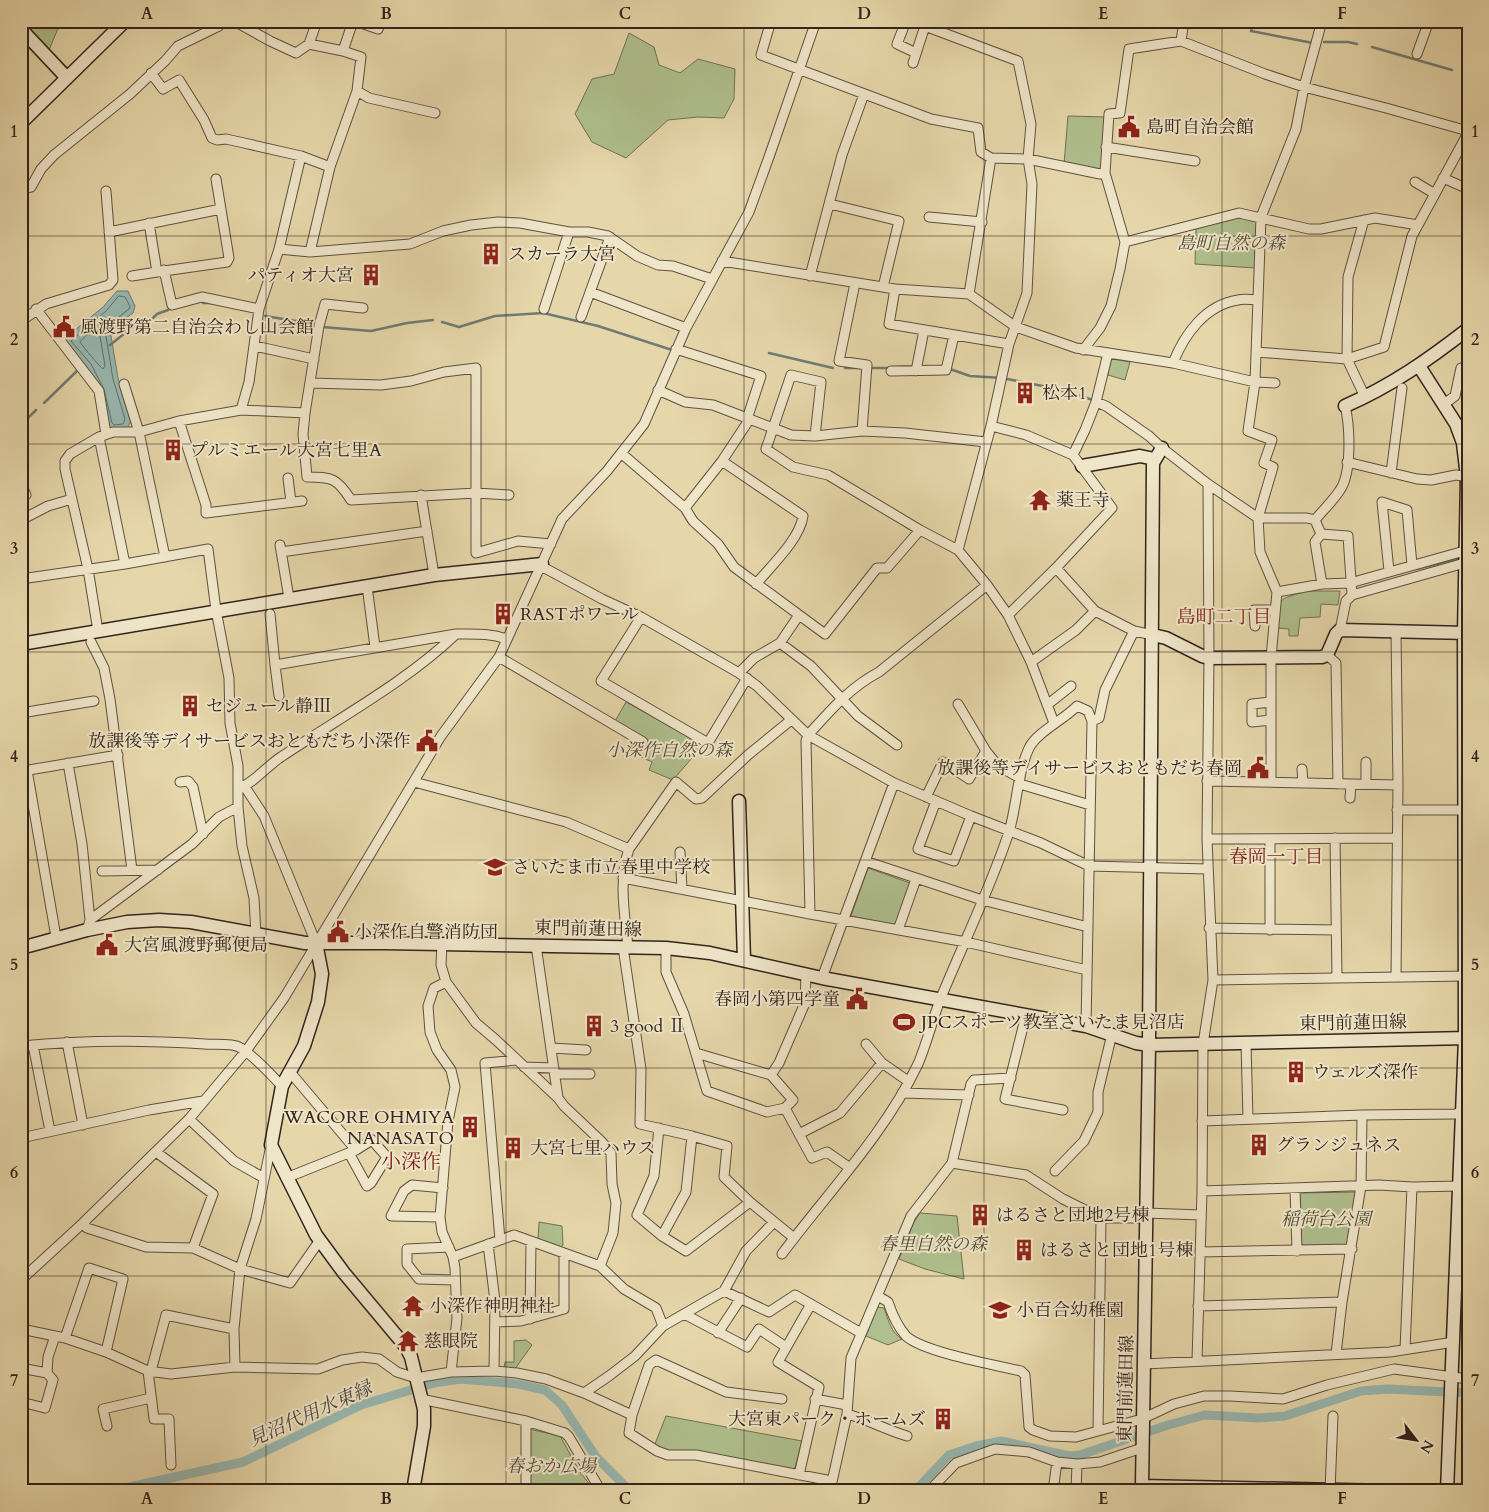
<svg xmlns="http://www.w3.org/2000/svg" width="1489" height="1512" font-family="Cardo,'Noto Serif JP',serif">
	<style>
		.green { fill: #afbf8d; stroke: #707154 }
		.water { fill: #98b8b1; stroke: #6f7c75 }
		.lines { fill: none; stroke-linecap: round; stroke-linejoin: round }
		.shore { stroke: #656e66; stroke-width: 1 }
		.stream { stroke: #6f7c75; stroke-width: 2.5 }
		.canal { stroke: #98b8b1; stroke-width: 9 }
		.street-casing { stroke: #5f5040; stroke-width: 11 }
		.secondary-casing { stroke: #32231c; stroke-width: 15 }
		.street { stroke: #efe5c8; stroke-width: 9 }
		.secondary { stroke: #efe5c8; stroke-width: 12 }
		.grid { fill: none; stroke: #32231c; stroke-width: 1; stroke-opacity: 0.55 }
		.labels { text-anchor: middle; dominant-baseline: central; stroke-width: 4; stroke-linejoin: round; paint-order: stroke }
		.poi-label { font-size: 18px; fill: #32231c; stroke: #efe5c8; text-anchor: start }
		.park-label { font-size: 18px; font-style: italic; fill: #514a38; stroke: #efe5c8 }
		.street-label { font-size: 18px; fill: #32231c; stroke: #efe5c8 }
		.neighbourhood-label { font-size: 19px; fill: #7a1f14; stroke: #efe5c8 }
		.water-label { font-size: 19px; font-style: italic; fill: #4c4841; stroke: #efe5c8 }
		.quarter-label { font-size: 20px; fill: #7a1f14; stroke: #efe5c8 }
		.neatline { fill: none; stroke: #32231c; stroke-width: 2 }
		.grid-label { font-size: 16px; text-anchor: middle; font-weight: bold; fill: #32231c }
	</style>
	<rect width="100%" height="100%" fill="#e6d7aa"/>
	<filter id="stains"><feTurbulence type="fractalNoise" baseFrequency=".004" numOctaves="4"/><feColorMatrix values="0 0 0 0 .2 0 0 0 0 .09 0 0 0 0 .02 0 0 0 .5 -.17"/></filter>
	<radialGradient id="worn" r=".72"><stop offset=".6" stop-color="#630" stop-opacity="0"/><stop offset="1" stop-color="#630" stop-opacity=".3"/></radialGradient>
	<!-- green -->
	<path class="green" d="M21 21H61L49 50 21 22Z
		M629 33 654 47 659 65 680 73 698 59 735 69 734 99 724 118 698 117 668 120 626 158 592 142 575 114 592 79 614 74Z
		M1068 116 1107 117 1103 170 1099 173 1064 164Z
		M1241 215 1258 219 1255 268 1195 264 1196 228Z
		M1112 359 1130 362 1125 380 1108 375 1110 362Z
		M1306 591H1340L1338 605 1321 604 1320 617 1300 618 1298 636H1289V629L1277 628C1279 596 1276 601 1306 591Z
		M626 702 703 745 673 780 649 770 652 762 639 756 647 741 614 723Z
		M868 868 910 883 895 925 851 916Z
		M1357 1192 1349 1245 1301 1246 1299 1193Z
		M920 1213 957 1216 964 1279 925 1269 899 1259 914 1222Z
		M539 1222 562 1226 563 1245 560 1248 540 1242 538 1239Z
		M877 1307 884 1308C888 1319 891 1333 902 1339L888 1345 866 1336Z
		M526 1340 532 1345 515 1369 504 1368 505 1362H514V1341Z
		M666 1416 802 1441 794 1471 691 1451 688 1455 653 1449Z
		M529 1429 560 1436 580 1472 595 1491H529Z"/>
	<!-- water -->
	<path class="water" d="M117 291H128L135 306 133 313 110 330 118 378 131 420 127 429H108L100 391 87 367 63 340 103 307Z"/>
	<g class="lines">
		<!-- shore -->
		<path class="shore" d="M119 296 125 297 130 306 129 309 107 326 105 330 113 379 125 419 123 424 114 425 112 423 104 389 91 364 71 341 106 311Z
			M95 328 99 330 105 366 103 369C98 365 84 348 80 342Z"/>
		<!-- stream -->
		<path class="stream" d="M1254 21 1251 31 1313 43
			M1324 42H1348L1357 44
			M1372 47 1452 70
			M1465 74 1468 75
			M203 303H212
			M265 316 314 324
			M442 322 459 327 495 316 543 313 598 326 672 350
			M322 327 371 331 407 323 433 320
			M110 345 135 325 152 319 157 314 168 310
			M769 353 833 368
			M845 368H857
			M869 368H890
			M950 369 970 376 1002 378 1053 388 1093 400
			M44 403 79 369
			M21 425 36 410
			M1416 569 1462 558"/>
		<!-- canal -->
		<path class="canal" d="M106 1491 129 1487 243 1462 361 1405 434 1383 461 1379 518 1384 545 1390 562 1405 596 1457 630 1491
			M915 1491 949 1455 976 1446 1001 1441 1070 1456 1080 1455 1168 1425 1205 1415 1259 1418 1285 1416 1361 1391 1388 1389 1468 1393"/>
		<!-- street casing -->
		<g class="street-casing">
			<path id="street" d="M234 21 270 41 296 53 309 44 343 51
				M353 21 343 51 361 57 357 91 369 98 435 113
				M355 21 378 29 382 21
				M771 21 761 55 931 119 978 128 981 152 991 158 1028 159 1100 174 1105 173
				M906 21 897 44 916 53
				M927 21 925 26 1018 61 1031 124 1028 159 1032 184 1027 293 1009 344 991 426 958 550
				M1303 21 1321 25
				M1181 41 1184 21
				M309 44 317 21
				M1417 54 1429 21
				M913 63 925 26
				M151 73 163 89 179 80 204 120 212 138 217 140 226 139 244 143 301 156 330 167
				M1106 147 1195 161
				M1443 178 1468 189
				M1415 182 1435 194
				M21 186 26 188 31 187 41 169 54 155 130 94 165 61 178 46 219 26 222 21
				M830 204 899 221 883 287
				M929 217 982 222
				M1364 220 1348 277 1347 359 1365 397
				M149 223 157 272 227 262 229 258 216 179
				M109 232 221 209
				M1125 242 1239 213 1309 229H1321L1375 218 1418 225
				M279 249 310 252 410 244 443 231 471 225 498 222 520 223 569 232H588L608 236 637 256 658 265 673 266 712 279
				M310 252 330 167 357 91
				M722 261 895 289 969 294 1016 327 1076 348 1173 363 1255 382 1275 383
				M164 270 172 305 202 297 259 309
				M132 276 157 272
				M810 276 842 155 864 94
				M855 283 839 361 867 365 862 431
				M895 289 889 324 1009 344
				M590 292 686 328
				M969 294 991 158
				M36 309 99 391 106 434
				M544 309 569 232
				M581 317 610 237
				M21 321 46 304 109 285 113 280 106 191
				M255 346 314 359
				M676 349 761 376 747 419
				M1083 350 1100 328 1111 306 1120 269 1125 242 1105 173 1109 114 1120 113 1129 49 1181 41 1265 74 1304 87 1386 108 1468 131
				M1256 352 1347 359 1384 347 1412 236 1468 133
				M1173 363C1184 335 1205 305 1238 300 1244 298 1251 300 1258 300
				M891 371 946 370 954 335
				M916 371 924 330
				M311 383 381 385 411 381 444 372 476 368V553L518 541 551 544
				M124 384 139 432 179 421 241 410 305 413 319 326 325 304 363 308
				M658 390 685 402 713 405 791 435 815 436 862 431 905 433 986 442
				M1096 402 1106 406 1149 436 1162 448 1208 484 1258 518H1307L1315 520C1323 510 1333 501 1340 490 1352 473 1350 426 1345 406
				M1444 404 1455 396 1461 368 1468 370
				M241 410 249 382 259 309 279 249 301 156
				M305 413 303 434 307 477C332 477 337 478 351 500L476 493 509 495
				M179 421 206 505V513L302 501
				M991 426 1026 435 1073 455 1112 508 1056 568 1008 615
				M815 436 821 382 791 375 766 449 793 467 828 475 920 530 958 550 987 585 1008 615 1031 662 1054 723
				M621 453 685 508 693 521 718 544 734 567 825 634 877 568H887L920 530
				M1073 455 1085 430 1096 402 1108 353
				M722 461 803 516C800 539 771 566 756 584
				M1347 462 1417 479 1431 480 1456 475 1468 477
				M1391 473 1402 388
				M288 478 291 502
				M21 483 26 495 21 497
				M421 495 434 575
				M685 508 722 461 749 420
				M21 520 48 506 72 499
				M1315 520 1321 534 1348 536 1352 595 1346 601 1340 630
				M1321 534 1315 542 1322 584
				M280 545 289 598
				M281 552 427 531
				M125 564 208 549 216 610 229 678 230 723 238 766V807L242 846 254 898 256 935
				M541 566 602 599 641 617 739 673 757 686 808 735 894 783 971 816 1041 843 1089 866 1208 869
				M1056 568 1095 611 1134 631
				M1389 571 1382 502 1407 510 1412 565
				M21 579 125 564 99 437
				M367 586 375 647
				M1277 592 1322 584 1350 583 1468 550
				M1352 595 1468 562
				M270 614 275 665
				M641 617 601 681 708 743 747 678
				M1255 626 1254 610H1275
				M98 631 88 569 65 469V461L70 454 99 437 113 432H139L165 557
				M91 642 104 668 110 699 132 870
				M780 643 811 666 858 716 897 745
				M1327 655 1336 663 1338 784
				M499 657 643 742
				M1031 662 1076 630 1095 611
				M739 673 754 658 780 643 799 615
				M279 696 275 665 456 634C475 634 490 633 507 639
				M958 704 986 751 998 766 1020 778
				M1047 705 1071 686
				M21 713 94 701
				M1271 720 1252 722V704L1271 702
				M68 763 82 844 90 920
				M1302 769 1303 783
				M27 770 56 937
				M23 771 118 755
				M1207 781 1398 785
				M180 782 188 781 193 787 203 834
				M414 782 566 822 629 849
				M1271 782V658L1277 592 1260 552 1258 518 1273 467 1264 463 1272 440 1248 431 1255 382 1261 217 1296 129 1304 87 1322 21
				M1020 784 1090 805
				M1366 784V762
				M245 787 264 816 316 943
				M238 788C251 786 268 765 281 757 339 718 406 682 456 634
				M926 797 943 762 969 779 986 751
				M1350 798 1351 784
				M936 801 918 849 954 861 971 816
				M1397 810H1468
				M1335 838 1337 978
				M1207 839 1397 838
				M1270 839V930
				M680 852 682 889
				M865 861 982 900 1088 927
				M102 871 158 870
				M623 878 810 914 966 942 1087 970
				M810 914 806 741 808 735C831 710 849 688 879 672L987 585
				M1209 928 1336 930
				M87 930 90 920 192 844 219 817 238 807
				M898 930 916 879
				M442 944 441 965 446 982 476 1023 496 1040 558 1098 564 1106 602 1142 611 1153 612 1184 616 1203 613 1233 600 1266
				M536 945 558 1098
				M623 947 641 1069 640 1124 692 1136 727 1146 724 1177 750 1202 794 1238
				M628 947C625 916 618 880 629 849L676 782 696 799 702 798 748 755 791 720
				M666 948V972L684 1014 707 1091 767 1112 785 1108 793 1100 771 1075
				M1396 977 1398 785 1396 631
				M822 978 894 783
				M1213 980 1468 976
				M446 982 434 988 428 1006 430 1032 437 1050 451 1070 455 1087 448 1121 440 1217 442 1232 453 1257 455 1268 457 1318 451 1372
				M1026 1015 1005 1099 1063 1110
				M1086 1026 1092 721 1099 718 1105 690 1134 631 1153 635
				M67 1042 83 1125
				M866 1044 882 1063 908 1081
				M1246 1044 1248 1119
				M33 1045 50 1131
				M21 1046C82 1040 145 1040 205 1044 215 1045 231 1043 239 1047 254 1055 270 1074 282 1086
				M551 1048 586 1050
				M696 1053 771 1075 779 1063 805 1003 806 975
				M524 1067 554 1068
				M290 1072 356 1150
				M555 1074H590
				M902 1093 969 1095
				M785 1108 812 1158 827 1152 850 1168
				M189 1119 234 1161 264 1178
				M1202 1121 1362 1115 1456 1114 1465 1109
				M659 1128 654 1176 637 1215 662 1236 686 1251 750 1202
				M799 1134 840 1113 882 1063
				M21 1138 149 1110 203 1101
				M156 1152 213 1194 193 1248
				M952 1163 1026 1175 1063 1199 1101 1218H1146
				M1055 1171 1084 1141 1098 1112V1092L1112 1034
				M286 1178 356 1150 372 1140 387 1157 371 1183 367 1186 349 1153
				M1295 1189 1297 1251
				M1202 1191 1379 1185 1412 1187 1460 1186
				M1146 1213 1201 1215
				M440 1217 391 1216 404 1191 412 1185 443 1188
				M83 1223 87 1228 146 1247 193 1248 240 1269 290 1283 320 1240
				M662 1236 686 1192 692 1136
				M500 1240 485 1063 517 1060
				M488 1244 495 1301 494 1371
				M449 1247 407 1249V1264L419 1279 454 1280
				M1200 1252 1352 1249
				M782 1254C829 1191 884 1135 918 1064 927 1043 932 1021 940 1000 963 944 990 889 1009 832 1017 805 1017 774 1029 748 1037 732 1065 719 1077 706L1088 711 1092 721
				M453 1257 514 1235 600 1266 624 1289 656 1308 663 1326
				M21 1280 83 1223 189 1119 246 1051 284 998 441 736 499 657 562 519 607 471 644 424 686 328 749 212 769 157 816 21
				M724 1291 769 1312 795 1295 861 1333
				M878 1296 888 1302C892 1314 897 1326 906 1336 923 1352 995 1365 1021 1371L1025 1375 1029 1427 1033 1430 1050 1436 1076 1437 1142 1419 1174 1404 1204 1396H1230L1283 1399 1327 1385 1394 1369 1468 1379
				M1198 1306 1342 1302
				M684 1314 747 1347 759 1329 786 1347
				M530 1319 531 1241
				M495 1322 521 1321 564 1309V1253
				M21 1329 65 1338 106 1352 148 1371 171 1374 235 1367 318 1369 342 1360 362 1357 379 1359 397 1372 416 1378 451 1372 494 1371 517 1373 546 1379 584 1393 632 1415
				M718 1333 741 1298
				M65 1338 89 1268 123 1279 106 1352
				M1405 1349 1412 1187
				M1336 1354 1342 1302 1361 1186 1362 1115
				M1197 1361 1202 1191 1203 1044 1213 980 1207 839 1209 658 1208 484
				M1144 1364 1390 1352 1454 1342
				M235 1367 234 1329 240 1269 256 1219 271 1145
				M21 1368 47 1373 48 1357 55 1336
				M148 1371 154 1419H169L171 1465
				M151 1371 166 1315 234 1329
				M584 1393 609 1376 635 1356 663 1326 724 1291 746 1251 774 1222
				M421 1399 526 1421 565 1433 569 1437 601 1491
				M782 1399 726 1392 656 1360 649 1365 632 1415 629 1433 657 1451 668 1455H696L832 1481
				M815 1399 847 1405
				M21 1402 45 1408 53 1380 47 1373
				M847 1414C869 1420 886 1430 907 1436
				M107 1426 103 1409 151 1398
				M1098 1431 1101 1218
				M799 1475 819 1387 778 1362 811 1304
				M526 1491V1421
				M830 1491 847 1414 851 1358 911 1216 952 1163 971 1084 974 1080 1011 1078
				M929 1491 956 1463 995 1449 1029 1452 1057 1462 1077 1464 1100 1462 1142 1448
				M1053 1491 1057 1462
				M1076 1491 1077 1464
				M1330 1491 1333 1416"/>
		</g>
		<!-- secondary casing -->
		<g class="secondary-casing">
			<path id="secondary" d="M21 29 67 78
				M21 123 125 21
				M1419 366 1456 424 1463 443 1467 477 1464 633 1465 1038 1447 1491
				M1345 406C1391 386 1428 360 1468 329
				M1162 448 1153 463 1149 1045 1142 1486 1389 1491
				M1082 466 1140 456 1154 459
				M1153 635 1166 638 1202 656 1209 658 1322 657 1327 655 1336 634 1340 630 1468 633
				M21 644 434 575 542 564
				M739 801 744 960
				M316 943 322 974 318 1002 304 1046 282 1086 271 1145 316 1235 344 1273 406 1347 411 1357 424 1409V1426L413 1491
				M21 948 87 930 127 922 159 920 191 922 305 943H384L666 948 710 953 822 978 1086 1026 1136 1043 1149 1045 1468 1038
				M1464 1491 1468 1490"/>
		</g>
		<!-- street -->
		<use href="#street" class="street"/>
		<!-- secondary -->
		<use href="#secondary" class="secondary"/>
	</g>
	<!-- grid -->
	<path class="grid" d="M266 21V1491M506 21V1491M744 21V1491M984 21V1491M1222 21V1491M21 236H1468M21 444H1468M21 652H1468M21 860H1468M21 1068H1468M21 1276H1468"/>
	<!-- icons -->
	<defs>
		<g id="civic-bare" transform="scale(1.725)"><path d="M-.6-6.5H3V-4.5H.6V-3L4-1V1h2V6H-6V1h2V-1L-.6-3ZM-1.2 2.5V6h2.4V2.5Z" fill="#8f2418" stroke="#efe5c8" stroke-width="2.5" paint-order="stroke"/></g>
		<g id="building-bare" transform="scale(1.725)"><path d="M-4-6H4V6H1V3H-1V6H-4ZM-2.5-4.3h1.7v1.8h-1.7ZM.8-4.3h1.7v1.8H.8ZM-2.5-1h1.7V.8h-1.7ZM.8-1h1.7V.8H.8Z" fill="#8f2418" stroke="#efe5c8" stroke-width="2.5" paint-order="stroke"/></g>
		<g id="temple-bare" transform="scale(1.725)"><path d="M0-6L5-2H3V0L6.5 2.5H4V6H1.5V3h-3V6H-4V2.5H-6.5L-3 0V-2H-5Z" fill="#8f2418" stroke="#efe5c8" stroke-width="2.5" paint-order="stroke"/></g>
		<g id="school-bare" transform="scale(1.725)"><path d="M0-5L7-2L0 1L-7-2ZM-4 1L0 2.5L4 1V4Q0 6-4 4Z" fill="#8f2418" stroke="#efe5c8" stroke-width="2.5" paint-order="stroke"/></g>
		<g id="stadium-bare" transform="scale(1.725)"><path d="M0-5a6.5 5 0 1 0 0 10a6.5 5 0 1 0 0-10ZM-3.5-1.8h7v3.6h-7Z" fill="#8f2418" stroke="#efe5c8" stroke-width="2.5" paint-order="stroke"/></g>
	</defs>
	<g fill-rule="evenodd">
		<use href="#civic-bare" x="1129" y="127"/>
		<use href="#building-bare" x="491" y="254"/>
		<use href="#building-bare" x="371" y="275"/>
		<use href="#civic-bare" x="64" y="327"/>
		<use href="#building-bare" x="1025" y="393"/>
		<use href="#building-bare" x="173" y="450"/>
		<use href="#temple-bare" x="1040" y="500"/>
		<use href="#building-bare" x="503" y="614"/>
		<use href="#building-bare" x="190" y="706"/>
		<use href="#civic-bare" x="427" y="741"/>
		<use href="#civic-bare" x="1258" y="768"/>
		<use href="#school-bare" x="495" y="867"/>
		<use href="#civic-bare" x="338" y="932"/>
		<use href="#civic-bare" x="107" y="945"/>
		<use href="#civic-bare" x="857" y="999"/>
		<use href="#stadium-bare" x="904" y="1022"/>
		<use href="#building-bare" x="594" y="1026"/>
		<use href="#building-bare" x="1296" y="1072"/>
		<use href="#building-bare" x="470" y="1127"/>
		<use href="#building-bare" x="1259" y="1145"/>
		<use href="#building-bare" x="513" y="1148"/>
		<use href="#building-bare" x="980" y="1215"/>
		<use href="#building-bare" x="1024" y="1250"/>
		<use href="#temple-bare" x="413" y="1306"/>
		<use href="#school-bare" x="1000" y="1310"/>
		<use href="#temple-bare" x="408" y="1341"/>
		<use href="#building-bare" x="943" y="1419"/>
	</g>
	<g class="labels">
		<!-- poi labels -->
		<g class="poi-label">
			<text x="1146" y="127">島町自治会館</text>
			<text x="508" y="254">スカーラ大宮</text>
			<text x="354" y="275" text-anchor="end">パティオ大宮</text>
			<text x="80" y="327">風渡野第二自治会わし山会館</text>
			<text x="1042" y="393">松本1</text>
			<text x="190" y="450">プルミエール大宮七里A</text>
			<text x="1056" y="500">薬王寺</text>
			<text x="520" y="614">RASTポワール</text>
			<text x="206" y="706">セジュール静Ⅲ</text>
			<text x="411" y="741" text-anchor="end">放課後等デイサービスおともだち小深作</text>
			<text x="1242" y="768" text-anchor="end">放課後等デイサービスおともだち春岡</text>
			<text x="512" y="867">さいたま市立春里中学校</text>
			<text x="354" y="932">小深作自警消防団</text>
			<text x="124" y="945">大宮風渡野郵便局</text>
			<text x="840" y="999" text-anchor="end">春岡小第四学童</text>
			<text x="921" y="1022">JPCスポーツ教室さいたま見沼店</text>
			<text x="610" y="1026">3 good Ⅱ</text>
			<text x="1312" y="1072">ウェルズ深作</text>
			<text x="454" y="1117" text-anchor="end">WACORE OHMIYA<tspan x="454" dy="21">NANASATO</tspan></text>
			<text x="1276" y="1145">グランジュネス</text>
			<text x="530" y="1148">大宮七里ハウス</text>
			<text x="996" y="1215">はるさと団地2号棟</text>
			<text x="1040" y="1250">はるさと団地1号棟</text>
			<text x="429" y="1306">小深作神明神社</text>
			<text x="1016" y="1310">小百合幼稚園</text>
			<text x="424" y="1341">慈眼院</text>
			<text x="926" y="1419" text-anchor="end">大宮東パーク・ホームズ</text>
		</g>
		<!-- park labels -->
		<g class="park-label">
			<text x="1231" y="243">島町自然の森</text>
			<text x="669" y="750">小深作自然の森</text>
			<text x="1326" y="1219">稲荷台公園</text>
			<text x="933" y="1244">春里自然の森</text>
			<text x="551" y="1466">春おか広場</text>
		</g>
		<!-- street labels -->
		<g class="street-label">
			<text transform="translate(588 929) rotate(1)">東門前蓮田線</text>
			<text transform="translate(1353 1023) rotate(-1)">東門前蓮田線</text>
			<text transform="translate(1126 1389) rotate(-89)">東門前蓮田線</text>
		</g>
		<!-- neighbourhood labels -->
		<g class="neighbourhood-label">
			<text x="1224" y="617">島町二丁目</text>
			<text x="1276" y="857">春岡一丁目</text>
		</g>
		<!-- water labels -->
		<g class="water-label">
			<text transform="translate(310 1414) rotate(-24)">見沼代用水東縁</text>
		</g>
		<!-- quarter labels -->
		<g class="quarter-label">
			<text x="411" y="1161">小深作</text>
		</g>
	</g>
	<!-- margin -->
	<rect width="1489" height="1512" fill="none" stroke="#e6d7aa" stroke-width="55"/>
	<!-- north arrow -->
	<g transform="translate(1416 1440) rotate(121)" stroke="#efe5c8" stroke-width="4" paint-order="stroke">
	<path d="M0-4L9 19L0 12L-9 19Z" fill="#32231c"/>
	<text y="-8" font-size="14" font-weight="bold" text-anchor="middle" fill="#32231c">N</text>
	</g>
	<rect x="28" y="28" width="1434" height="1456" class="neatline"/>
	<g class="grid-label">
		<text x="147" y="19">A</text>
		<text x="386" y="19">B</text>
		<text x="625" y="19">C</text>
		<text x="864" y="19">D</text>
		<text x="1103" y="19">E</text>
		<text x="1342" y="19">F</text>
		<text x="14" y="137">1</text>
		<text x="1475" y="137">1</text>
		<text x="14" y="345">2</text>
		<text x="1475" y="345">2</text>
		<text x="14" y="554">3</text>
		<text x="1475" y="554">3</text>
		<text x="14" y="762">4</text>
		<text x="1475" y="762">4</text>
		<text x="14" y="970">5</text>
		<text x="1475" y="970">5</text>
		<text x="14" y="1178">6</text>
		<text x="1475" y="1178">6</text>
		<text x="14" y="1386">7</text>
		<text x="1475" y="1386">7</text>
		<text x="147" y="1504">A</text>
		<text x="386" y="1504">B</text>
		<text x="625" y="1504">C</text>
		<text x="864" y="1504">D</text>
		<text x="1103" y="1504">E</text>
		<text x="1342" y="1504">F</text>
	</g>
	<rect width="100%" height="100%" filter="url(#stains)"/>
	<rect width="100%" height="100%" fill="url(#worn)"/>
</svg>
